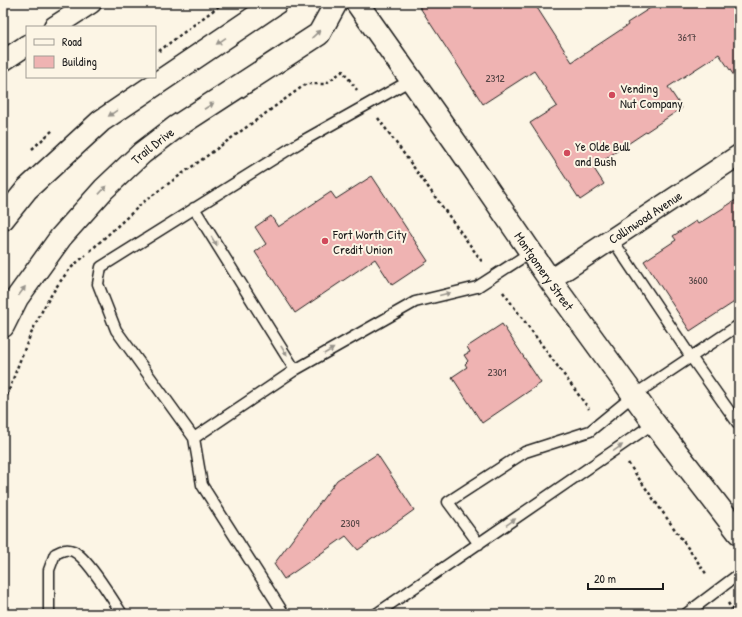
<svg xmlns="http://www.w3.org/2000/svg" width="742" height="617" font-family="'Patrick Hand',sans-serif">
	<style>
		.building { fill: #efb3b2; stroke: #1c1c1c }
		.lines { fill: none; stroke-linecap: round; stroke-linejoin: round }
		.lane-casing { stroke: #1c1c1c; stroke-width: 13 }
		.street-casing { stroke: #1c1c1c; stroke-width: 23 }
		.secondary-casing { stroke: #1c1c1c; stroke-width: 25 }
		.path { stroke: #1c1c1c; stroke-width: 2.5; stroke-dasharray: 3 3; stroke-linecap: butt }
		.lane { stroke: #fcf5e5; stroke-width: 10 }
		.street { stroke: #fcf5e5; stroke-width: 20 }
		.secondary { stroke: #fcf5e5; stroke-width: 22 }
		.oneway { fill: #97938b }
		.poi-dot { fill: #d1495b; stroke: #fcf5e5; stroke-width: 1.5 }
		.labels { text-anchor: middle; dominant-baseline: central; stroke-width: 4; stroke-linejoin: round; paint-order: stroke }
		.number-label { font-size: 11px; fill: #514242 }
		.poi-label { font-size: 13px; fill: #1c1c1c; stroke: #fcf5e5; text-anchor: start }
		.street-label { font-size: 13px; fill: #1c1c1c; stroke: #fcf5e5 }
	</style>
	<rect width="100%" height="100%" fill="#fcf5e5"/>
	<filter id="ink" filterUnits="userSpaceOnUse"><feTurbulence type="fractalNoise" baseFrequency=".025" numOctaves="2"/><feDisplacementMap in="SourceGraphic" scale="8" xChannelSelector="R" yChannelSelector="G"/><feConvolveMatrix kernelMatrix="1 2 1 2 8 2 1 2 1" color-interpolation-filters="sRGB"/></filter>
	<g filter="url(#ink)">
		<!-- building -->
		<path class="building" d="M417 3H534L572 62 628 25 627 23 658 3H739V83L719 54 668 87 682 108 593 167 604 184 580 200 530 123 557 106 534 71 483 104Z
			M372 176 428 261 392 285 375 259 295 313 255 252 266 244 255 227 271 216 278 227 331 192 336 199Z
			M739 198V299L690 331 644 261 676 240 673 236 696 221 698 224Z
			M502 324 541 383 482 423 452 377 467 367 465 364 468 361 464 355 470 352 467 347Z
			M377 454 414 510 358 550 346 536 284 579 274 564 337 480Z"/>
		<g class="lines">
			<!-- lane casing -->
			<g class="lane-casing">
				<path id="lane" d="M411 80 299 143 101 267 98 284 116 330 194 438 295 370 415 302 477 287 531 252
					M194 208 295 370
					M612 239 691 357 739 425
					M194 438 202 485 284 614
					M479 544 448 502 525 452 590 431 634 395 739 325
					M49 614V570L55 554C61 551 66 548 73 551 87 557 113 600 122 614
					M376 614 654 423
					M686 614 739 574"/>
			</g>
			<!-- street casing -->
			<g class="street-casing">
				<g id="street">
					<path d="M54 27 91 3"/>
					<path d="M3 61 27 45"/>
					<path id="s1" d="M550 280 739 155"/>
				</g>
			</g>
			<!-- secondary casing -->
			<g class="secondary-casing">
				<g id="secondary">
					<path id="s2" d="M357 3 458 146 550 280 654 423 739 533"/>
					<path d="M3 219 27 189 101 121 276 3"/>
					<path id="s3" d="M3 326 17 298 61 237 104 189 142 153 176 127 319 34 336 3"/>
				</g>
			</g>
			<!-- path -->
			<path class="path" d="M159 51 223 3
				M378 118 483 263
				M32 149 53 130
				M90 251 146 200 306 84H325L343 71 357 90
				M503 292 589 409
				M3 407C20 360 37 308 70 269 75 264 81 259 86 255
				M628 463 707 575
				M728 603 735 614"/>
			<!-- lane -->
			<use href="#lane" class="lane"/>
			<!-- street -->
			<use href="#street" class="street"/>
			<!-- secondary -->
			<use href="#secondary" class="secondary"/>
		</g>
		<!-- one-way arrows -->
		<defs><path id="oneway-solid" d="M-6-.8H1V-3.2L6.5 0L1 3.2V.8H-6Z"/></defs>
		<g class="oneway">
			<use href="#oneway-solid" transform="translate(316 34) rotate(-43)"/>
			<use href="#oneway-solid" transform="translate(221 41) rotate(146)"/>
			<use href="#oneway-solid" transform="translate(209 106) rotate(-33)"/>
			<use href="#oneway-solid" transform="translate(113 113) rotate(146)"/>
			<use href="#oneway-solid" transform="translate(103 190) rotate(-47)"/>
			<use href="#oneway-solid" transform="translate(214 241) rotate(58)"/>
			<use href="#oneway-solid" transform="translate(22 291) rotate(-54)"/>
			<use href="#oneway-solid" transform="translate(445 294) rotate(-14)"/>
			<use href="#oneway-solid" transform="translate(284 351) rotate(58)"/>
			<use href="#oneway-solid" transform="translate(329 351) rotate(-30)"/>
			<use href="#oneway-solid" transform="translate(618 448) rotate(-35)"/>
			<use href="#oneway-solid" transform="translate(511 522) rotate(-34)"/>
		</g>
	</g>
	<!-- markers -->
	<g class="poi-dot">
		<circle cx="612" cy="95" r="4"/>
		<circle cx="567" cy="153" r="4"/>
		<circle cx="325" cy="241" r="4"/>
	</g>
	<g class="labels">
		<!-- number labels -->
		<g class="number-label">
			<text x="687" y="37">3617</text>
			<text x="495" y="78">2312</text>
			<text x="698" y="280">3600</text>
			<text x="497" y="372">2301</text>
			<text x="350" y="523">2309</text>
		</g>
		<!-- poi labels -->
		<g class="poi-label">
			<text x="620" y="88">Vending<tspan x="620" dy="15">Nut Company</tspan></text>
			<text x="575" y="146">Ye Olde Bull<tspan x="575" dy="15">and Bush</tspan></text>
			<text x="333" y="234">Fort Worth City<tspan x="333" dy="15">Credit Union</tspan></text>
		</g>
		<!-- street labels -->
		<g class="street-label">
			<text stroke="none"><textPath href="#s3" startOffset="236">Trail Drive</textPath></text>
			<text stroke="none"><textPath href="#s1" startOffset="114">Collinwood Avenue</textPath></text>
			<text stroke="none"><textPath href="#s2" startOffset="327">Montgomery Street</textPath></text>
		</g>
	</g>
	<!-- margin -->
	<rect width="742" height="617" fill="none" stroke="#fcf5e5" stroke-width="16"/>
	<rect x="8" y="8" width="726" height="601" fill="none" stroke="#1c1c1c" stroke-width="1.5" filter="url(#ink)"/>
	<!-- legend -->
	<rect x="26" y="26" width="130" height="52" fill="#fcf5e5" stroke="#a29e95"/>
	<rect x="34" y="39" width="20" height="6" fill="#fcf5e5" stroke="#a29e95"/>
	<text x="62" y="46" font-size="12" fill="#1c1c1c">Road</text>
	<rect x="34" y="56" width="20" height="12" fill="#efb3b2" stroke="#a29e95"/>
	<text x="62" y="66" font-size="12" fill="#1c1c1c">Building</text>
	<!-- scale -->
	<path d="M588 583v6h75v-6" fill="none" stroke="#1c1c1c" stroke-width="2"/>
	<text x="594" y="583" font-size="12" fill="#1c1c1c" stroke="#fcf5e5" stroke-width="3" paint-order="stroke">20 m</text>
</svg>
